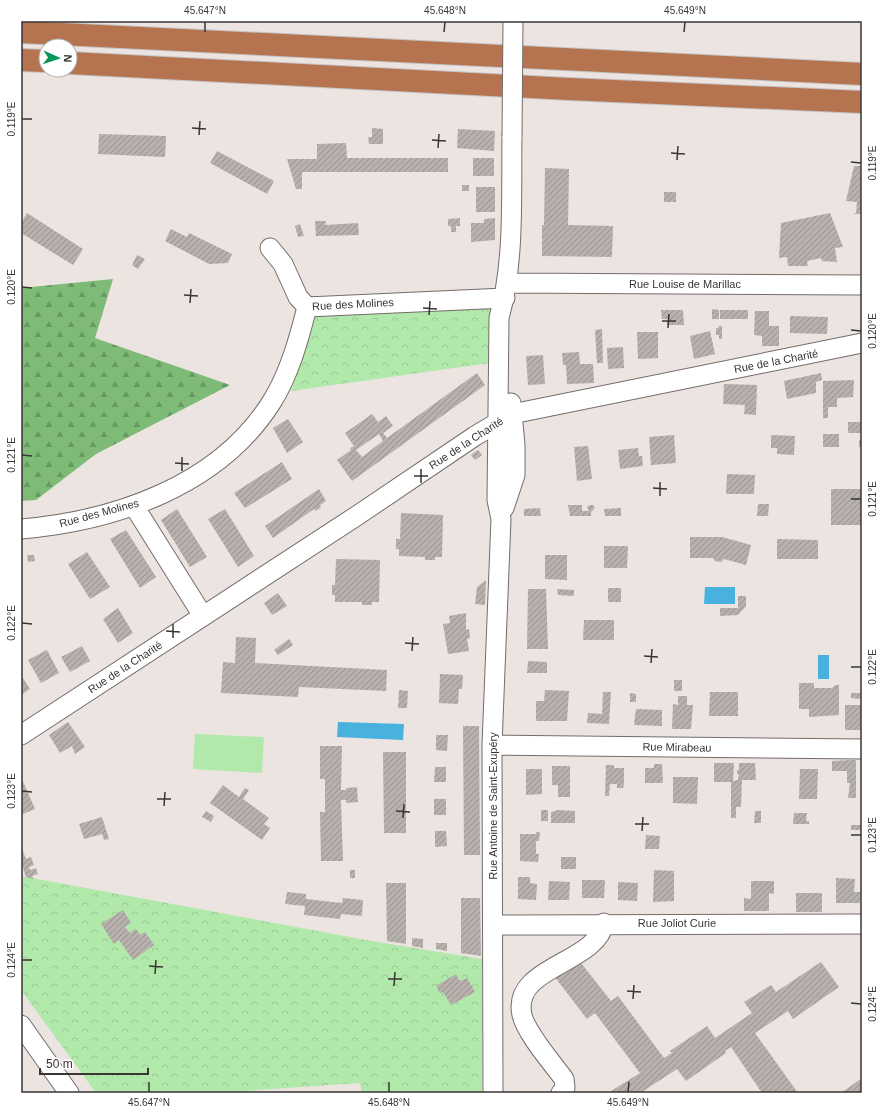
<svg xmlns="http://www.w3.org/2000/svg" width="883" height="1114" font-family="Helvetica,sans-serif">
	<style>
		.forest { fill: url(#forest-firs) }
		.park { fill: url(#park-crowns) }
		.pitch { fill: #b1e9ab }
		.water { fill: #48b1dd }
		.building { fill: url(#building-hatch); fill-rule: evenodd }
		.lines { fill: none; stroke-linecap: round; stroke-linejoin: round }
		.minor-casing { stroke: #736d6a; stroke-width: 21 }
		.highway-casing { stroke: #c3c2c2; stroke-width: 24 }
		.minor { stroke: #fff; stroke-width: 19 }
		.highway { stroke: #b67350; stroke-width: 22 }
		.minor-bridge-casing { stroke: #736d6a; stroke-width: 21; stroke-linecap: butt }
		.minor-bridge { stroke: #fff; stroke-width: 19 }
		.ticks { fill: none; stroke: #383534; stroke-width: 1.5 }
		.labels { text-anchor: middle; dominant-baseline: central; stroke-width: 4; stroke-linejoin: round; paint-order: stroke }
		.street-label { font-size: 11px; fill: #383534; stroke: #fff }
		.neatline { fill: none; stroke: #383534; stroke-width: 1.5 }
		.ticks-label { font-size: 10px; text-anchor: middle; fill: #383534 }
	</style>
	<defs>
		<pattern id="forest-firs" width="22" height="20" patternUnits="userSpaceOnUse"><rect width="22" height="20" fill="#7dbb77"/><path d="M5 1l3.5 6h-7zM16 11l3.5 6h-7z" fill="#679962"/></pattern>
		<pattern id="park-crowns" width="20" height="18" patternUnits="userSpaceOnUse"><rect width="20" height="18" fill="#b1e9ab"/><path d="M2 6a3 3 0 1 1 6 0M12 15a3 3 0 1 1 6 0" fill="none" stroke="#99c894"/></pattern>
		<pattern id="building-hatch" width="6" height="6" patternUnits="userSpaceOnUse"><rect width="6" height="6" fill="#b7b0ad"/><path d="M-1 1l2-2M0 6l6-6M5 7l2-2" fill="none" stroke="#96908e"/></pattern>
	</defs>
	<rect width="100%" height="100%" fill="#ece4e1"/>
	<!-- forest -->
	<path class="forest" d="M113 279 95 338 230 385 96 454 36 500 21 501V288Z"/>
	<!-- park -->
	<path class="park" d="M490 305V363L291 391 317 313Z
		M21 876 366 940 482 959V1093H362L360 1083 244 1091 243 1093H96L21 990Z"/>
	<!-- pitch -->
	<path class="pitch" d="M195 734 264 737 262 773 193 769Z"/>
	<!-- water -->
	<path class="water" d="M705 587H735V604H704Z
		M818 655H829V679H818Z
		M338 722 404 724 403 740 337 737Z"/>
	<!-- building -->
	<path class="building" d="M372 128 383 129V144H369L368 137H372Z
		M458 129 495 131 494 151 457 148Z
		M99 134 166 136 165 157 98 154Z
		M346 143 347 158H448V172H302V189H296L287 159H317V144Z
		M217 151 274 181 267 194 210 163Z
		M473 158H494V176H473Z
		M854 166H862V214H853L856 213 857 202 846 201Z
		M545 168 569 169 568 225 613 226 612 257 542 256V225H544Z
		M462 185H469V191H462Z
		M476 187H495V212H476Z
		M664 192H676V202H664Z
		M27 213 83 249 73 265 21 233V223Z
		M830 213 843 247 835 248 837 262 822 261 821 258 807 261 808 266H788L787 257 779 258 781 223Z
		M460 218V226H456V232H451V226H448V219Z
		M495 218V240L471 242V223H484V219Z
		M315 221H326L325 225 358 223 359 235 316 236Z
		M300 224 304 236 298 237 295 226Z
		M171 229 187 237 189 233 232 254 228 263 209 264 165 241Z
		M137 255 145 259 138 269 132 265Z
		M712 309 719 310V319H712Z
		M661 310H683L684 325H667V319H662Z
		M720 310H748V319H720Z
		M755 311H769V326H779V346H762V336L754 335Z
		M790 316 828 317 827 334 790 333Z
		M718 326H722V339H719V335H716V328H719Z
		M602 329 603 363H597L595 330Z
		M710 331 715 354 694 359 690 336Z
		M637 332H658V358L638 359Z
		M623 347 624 368 608 369 607 348Z
		M579 352 580 364H593L594 383 567 384 566 365H563L562 353Z
		M543 355 545 384 528 385 526 356Z
		M477 373 485 385 352 481 337 460 351 450 350 448 354 446 345 433 372 414 378 422 386 416 393 426 383 433 387 438ZM379 434 383 441 362 457 356 450Z
		M821 373 822 380 816 382V393L787 399 784 381Z
		M854 380 853 397 837 398V407H828V418H823V381Z
		M724 384 757 385 756 415 744 414 745 405 723 404Z
		M288 419 303 442 287 453 273 428Z
		M848 422H862V433H848Z
		M823 434H839V447H823Z
		M674 435 676 463 651 465 649 437Z
		M771 435 795 436 794 455 777 454V448H771Z
		M859 440H862V447H859Z
		M588 446 592 479 577 481 574 447Z
		M638 448 639 456H642L643 466 620 469 618 450Z
		M478 450 482 455 475 460 471 455Z
		M282 462 292 479 245 508 234 493Z
		M727 474 755 475 754 494H726Z
		M319 489 326 501 320 505 321 507 316 511 314 509 273 538 265 526Z
		M831 489H862V525H831Z
		M758 504H769L768 516H757Z
		M568 505H582V511H589L587 507 590 505H593L595 508 591 512V516H570Z
		M540 508 541 516H524V509Z
		M621 508V516H605L604 509Z
		M177 509 207 557 190 567 161 520Z
		M225 509 254 556 238 567 208 519Z
		M401 513 443 515 442 557H435V560H425V557L399 556V549H396V539H400Z
		M126 530 156 577 140 588 110 539Z
		M690 537H722L751 545 746 565 724 559 721 562 715 561 713 558H690Z
		M777 539 818 540V559H777Z
		M604 546H628L627 568H604Z
		M87 552 110 587 90 599 68 564Z
		M27 555H34L35 561 28 562Z
		M545 555H567V580L545 579Z
		M336 559 380 560 379 602H372V605H362V602H335V595H332V585H335Z
		M486 580 485 605 475 604 477 587Z
		M608 588H621V602H608Z
		M528 589H546L548 649H527Z
		M557 589 574 590V596L558 595Z
		M278 593 287 606 272 615 264 603Z
		M738 596H746V606L738 615 720 616V608H738Z
		M118 608 133 633 118 643 103 619Z
		M466 613V630L469 629 470 638 467 639 469 651 448 654 443 624 450 623 449 616Z
		M584 620H614V640H583Z
		M236 637 256 638 255 663 387 670 386 691 299 687 298 697 221 693 223 662 235 663Z
		M289 639 293 645 278 655 274 650Z
		M82 646 90 661 70 672 61 657Z
		M47 650 59 673 41 683 28 660Z
		M528 661 547 662V673H527Z
		M440 674 463 675 462 689H459L458 704 439 703Z
		M21 675 30 689 21 695Z
		M674 680H682V691H674Z
		M799 683H814V688H832L835 685H839V715L809 717V709H799Z
		M399 690 408 691 407 708H398Z
		M545 690 569 691 567 721H536V701H544Z
		M603 692H611L609 724 587 723 588 713 602 714Z
		M710 692H738V716H709Z
		M630 693 636 694V702H630Z
		M851 693H861L860 699 851 698Z
		M678 696H687V705H693L691 729H672L673 704 678 705Z
		M845 705H861V730H845Z
		M636 709 662 710V726L634 725Z
		M68 722 85 747 75 754 72 746 60 753 49 735Z
		M463 726H479L480 855H464Z
		M436 735H448L447 751 436 750Z
		M320 746H342L341 790H346V788L357 787 358 802 346 803V800H341L343 861H321L320 812H325V779H320Z
		M383 752H406V833H384Z
		M850 760H856V798H848L850 783H847V771H832V761Z
		M714 763H734L733 781 738 780 739 774H737V770H739V763H755L756 780H742L741 807H736V818H731V782H714Z
		M654 764H662L663 783H645V768H654Z
		M606 765H614V768H624V784L623 788H617V784H610L609 796H605Z
		M552 766H570V797H558V785H552Z
		M435 767H446V782H434Z
		M526 769H542V794L526 795Z
		M800 769H818L817 799H799Z
		M21 777 35 809 21 815Z
		M673 777H698L697 804 673 803Z
		M223 785 239 797 245 788 249 790 243 799 269 818 264 824 270 828 262 840 210 803Z
		M434 799H446V815H434Z
		M541 810H548V821H541Z
		M558 810 575 811V823H551V812Z
		M206 811 214 816 211 822 202 817Z
		M755 811H761V823H754Z
		M794 813H807L806 821H809V824H793Z
		M102 817 109 839 104 840 102 834 84 839 79 824Z
		M851 825H861L862 830H851Z
		M435 831H446L447 846 435 847Z
		M536 832H540L539 841H536V854H539L538 862 520 861V834H536Z
		M646 835 660 836 659 849H645Z
		M21 849H22L26 859 31 857 34 865 29 867 30 870 36 868 38 874 32 876 34 879 26 877 21 862Z
		M561 857H576V869H561Z
		M350 870H355V878H350Z
		M654 870 674 871V901L653 902Z
		M518 877H530V883L537 884 536 900 518 899Z
		M836 878 855 879 854 892H860V903H836Z
		M582 880H605L604 898H582Z
		M549 881 570 882 569 900H548Z
		M751 881H774V894L769 893V911H744V898L751 899Z
		M618 882 638 883 637 901 618 900Z
		M386 883H406V944L387 941Z
		M287 892 306 894V899L342 903 343 898 363 900 362 916 341 914 340 919 304 915 305 906 285 904Z
		M796 893H822V912H796Z
		M461 898H480L481 956 461 953Z
		M123 910 131 923 125 927 130 933 136 929 140 935 145 932 154 945 133 960 119 940 114 944 101 924Z
		M412 938 423 939V948L412 946Z
		M436 943H447V951L436 949Z
		M577 958 611 1001 618 996 664 1058 672 1053 670 1051 707 1026 715 1038 752 1013 744 1002 771 985 776 992 821 962 839 987 793 1019 788 1011 755 1033 798 1093H762L731 1047 725 1051 726 1053 686 1081 677 1069 642 1092 643 1093H608L640 1073 595 1013 587 1019 554 976Z
		M456 974 460 981 467 978 475 992 451 1005 443 992 440 993 436 986Z
		M862 1078V1093H841Z"/>
	<g class="lines">
		<!-- minor casing -->
		<g class="minor-casing">
			<path id="minor" d="M270 248 283 264 298 297 307 307
				M507 283 862 285
				M307 307 505 298
				M134 506 203 616
				M504 508 515 475V445L511 403
				M21 529C115 521 218 486 271 403 289 375 299 339 307 307
				M21 735 358 515 475 436 512 414 862 343
				M492 745 862 749
				M493 925 862 924
				M21 1025 69 1093
				M493 1093 492 745 501 519 497 500 499 318C515 260 511 196 512 136
				M561 1093 565 1088 564 1079C553 1064 526 1033 522 1015 511 966 597 964 604 923"/>
		</g>
		<!-- highway casing -->
		<g class="highway-casing">
			<path id="highway" d="M21 32 862 74
				M21 60 46 61
				M70 63 569 89 862 102"/>
		</g>
		<!-- minor -->
		<use href="#minor" class="minor"/>
		<!-- highway -->
		<use href="#highway" class="highway"/>
		<!-- minor-bridge casing -->
		<g class="minor-bridge-casing">
			<path id="minor-bridge" d="M512 136 513 21"/>
		</g>
		<!-- minor-bridge -->
		<use href="#minor-bridge" class="minor-bridge"/>
	</g>
	<!-- ticks -->
	<path class="ticks" d="M205 32V22M444 32 445 22M684 32 685 22M22 119H32M192 128 206 129M199 135 200 121M432 140 446 141M438 148 439 134M671 153 685 154M677 160 678 146M851 162 861 163M22 287 32 288M184 295 198 296M190 303 191 289M423 308 437 309M429 315 430 301M662 321H676M668 328 669 314M851 330 861 331M22 455 32 456M175 463 189 464M182 471V457M414 476H428M421 483V469M653 488 667 489M660 496V482M851 499H861M22 623 32 624M166 631 180 632M173 638V624M405 643 419 644M412 651 413 637M644 656 658 657M651 663 652 649M851 667H861M22 791 32 792M157 799H171M164 806 165 792M396 811 410 812M403 818 404 804M635 824H649M642 831 643 817M851 835H861M22 960H32M149 966 163 967M155 974 156 960M388 979H402M394 986 395 972M627 991 641 992M633 999 634 985M851 1003 861 1004M149 1092V1082M389 1092V1082M628 1092 629 1082"/>
	<g class="labels">
		<!-- street labels -->
		<g class="street-label">
			<text x="685" y="284">Rue Louise de Marillac</text>
			<text transform="translate(353 304) rotate(-3)">Rue des Molines</text>
			<text transform="translate(776 361) rotate(-11)">Rue de la Charité</text>
			<text transform="translate(466 443) rotate(-33)">Rue de la Charité</text>
			<text transform="translate(99 513) rotate(-15)">Rue des Molines</text>
			<text transform="translate(125 667) rotate(-33)">Rue de la Charité</text>
			<text transform="translate(677 747) rotate(1)">Rue Mirabeau</text>
			<text transform="translate(493 806) rotate(-90)">Rue Antoine de Saint-Exupéry</text>
			<text x="677" y="923">Rue Joliot Curie</text>
		</g>
	</g>
	<!-- border -->
	<rect width="883" height="1114" fill="none" stroke="#ffffff" stroke-width="44"/>
	<!-- north arrow -->
	<g transform="translate(58 58) rotate(93)"><circle r="19" fill="#ffffff" stroke="#afaeae"/>
	<path d="M0-3L7 15L0 10L-7 15Z" fill="#039758"/>
	<text y="-6" font-size="11" font-weight="bold" text-anchor="middle" fill="#383534">N</text>
	</g>
	<!-- scale -->
	<path d="M40 1068v6h108v-6" fill="none" stroke="#383534" stroke-width="2"/>
	<text x="46" y="1068" font-size="12" fill="#383534" stroke="#ffffff" stroke-width="3" paint-order="stroke">50 m</text>
	<rect x="22" y="22" width="839" height="1070" class="neatline"/>
	<g class="ticks-label">
		<text x="205" y="14">45.647°N</text>
		<text x="445" y="14">45.648°N</text>
		<text x="685" y="14">45.649°N</text>
		<text transform="translate(11 119) rotate(-90)" y="4">0.119°E</text>
		<text transform="translate(872 163) rotate(-90)" y="4">0.119°E</text>
		<text transform="translate(11 287) rotate(-90)" y="4">0.120°E</text>
		<text transform="translate(872 331) rotate(-90)" y="4">0.120°E</text>
		<text transform="translate(11 455) rotate(-90)" y="4">0.121°E</text>
		<text transform="translate(872 499) rotate(-90)" y="4">0.121°E</text>
		<text transform="translate(11 623) rotate(-90)" y="4">0.122°E</text>
		<text transform="translate(872 667) rotate(-90)" y="4">0.122°E</text>
		<text transform="translate(11 791) rotate(-90)" y="4">0.123°E</text>
		<text transform="translate(872 835) rotate(-90)" y="4">0.123°E</text>
		<text transform="translate(11 960) rotate(-90)" y="4">0.124°E</text>
		<text transform="translate(872 1004) rotate(-90)" y="4">0.124°E</text>
		<text x="149" y="1106">45.647°N</text>
		<text x="389" y="1106">45.648°N</text>
		<text x="628" y="1106">45.649°N</text>
	</g>
</svg>
